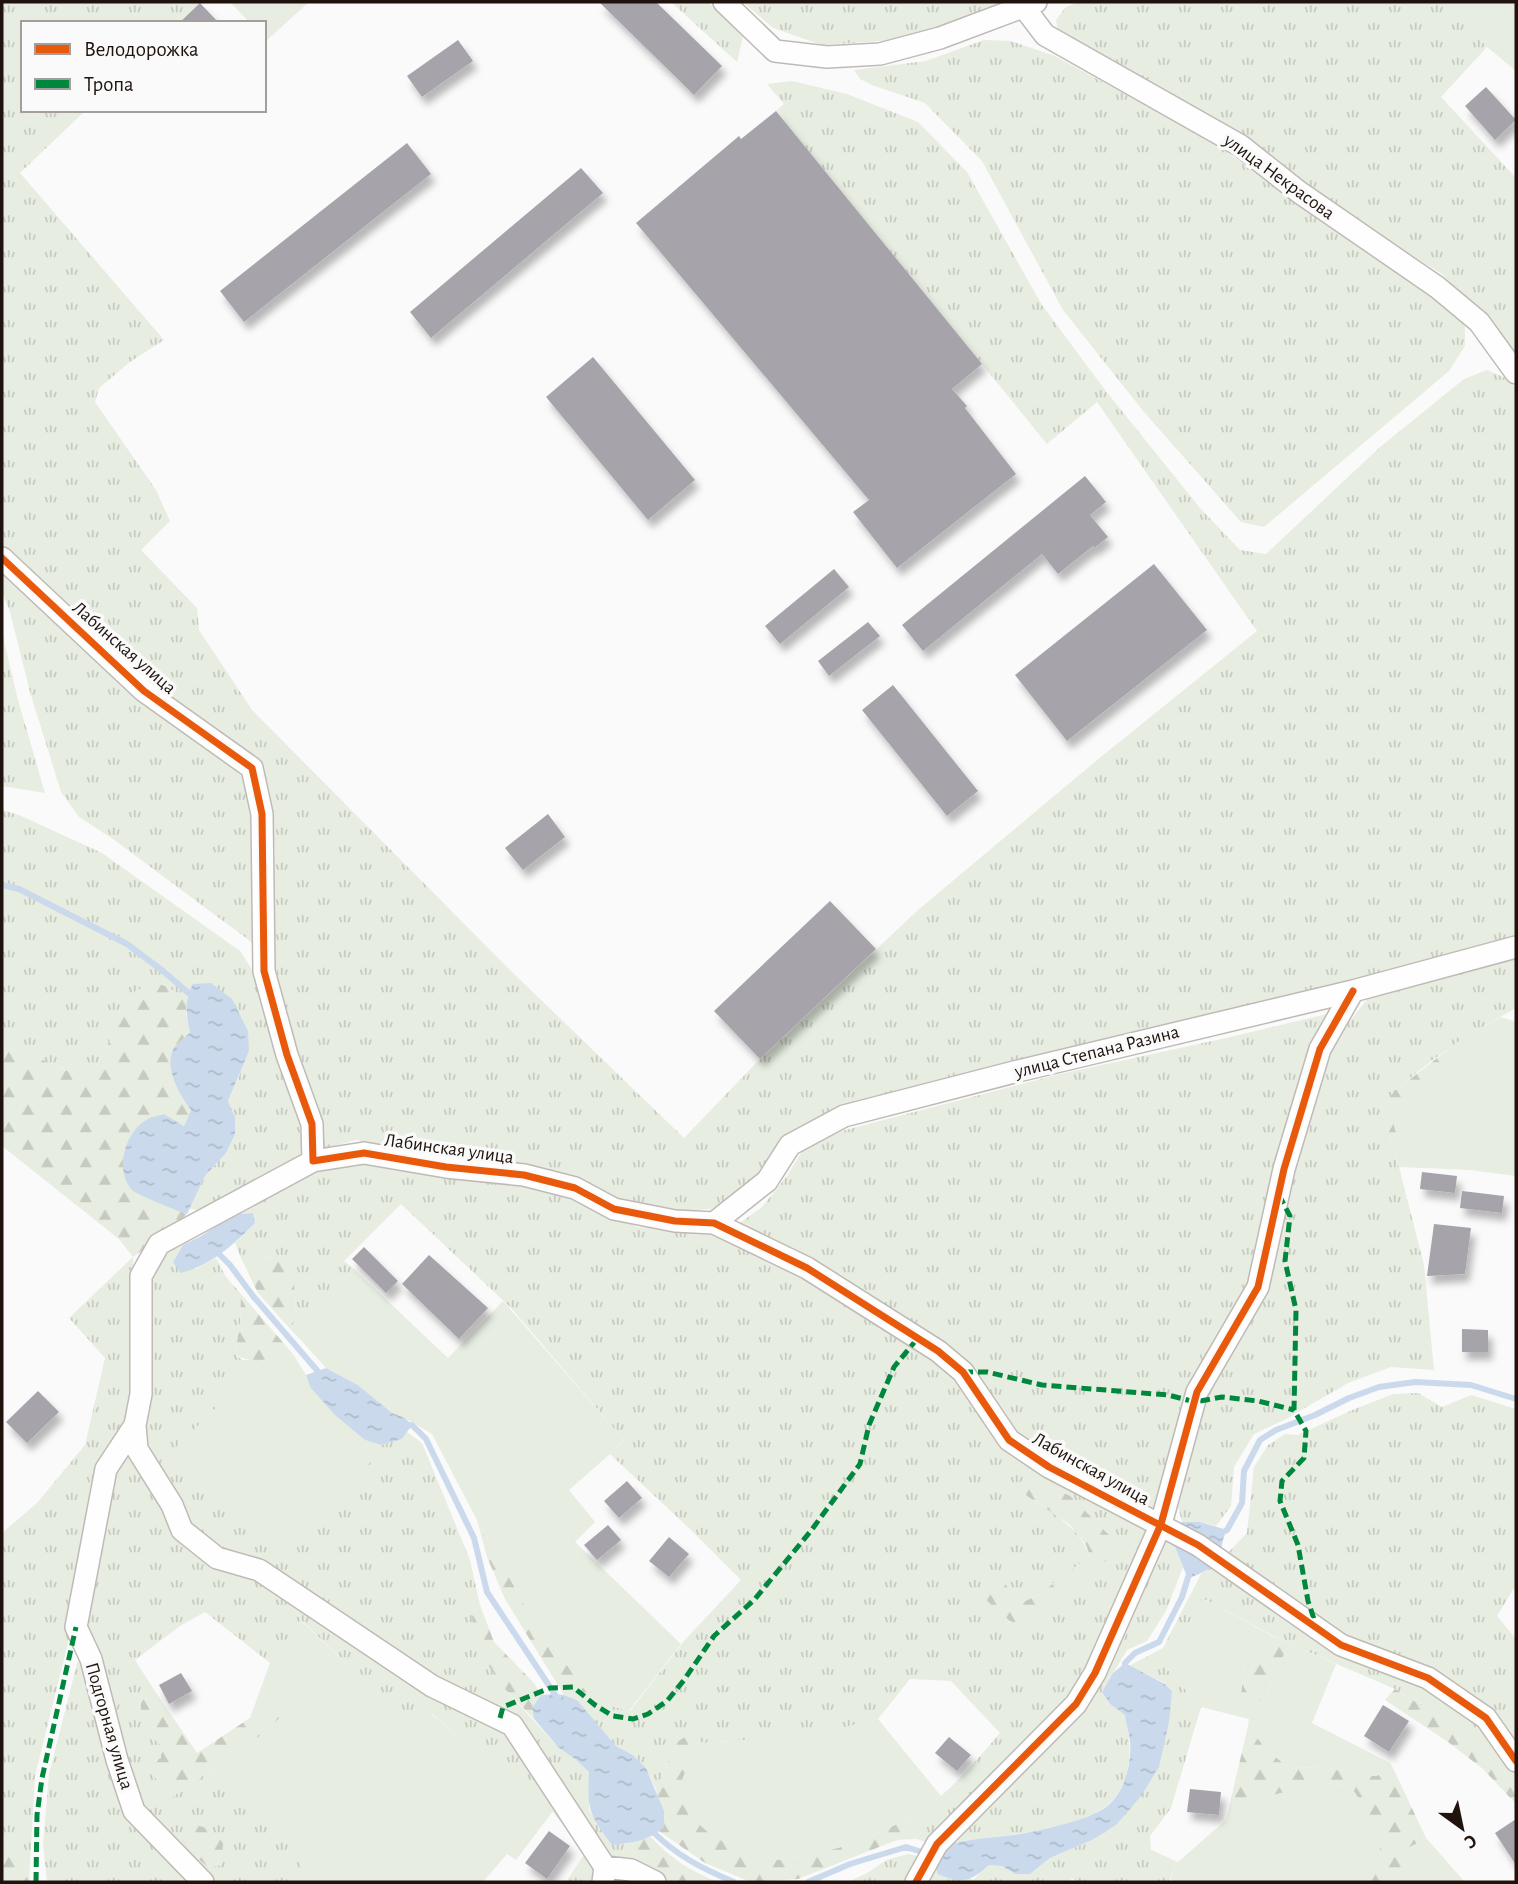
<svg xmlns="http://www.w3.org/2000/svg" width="1518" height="1884" font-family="'Alegreya Sans',sans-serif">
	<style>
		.grass { fill: url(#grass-tufts); fill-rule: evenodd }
		.forest { fill: url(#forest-firs) }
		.garden { fill: #e7ede1 }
		.water { fill: url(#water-ripples) }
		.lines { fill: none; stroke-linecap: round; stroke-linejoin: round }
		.stream { stroke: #cadaec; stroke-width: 6 }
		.building { fill: #a6a4aa; filter: url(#shadow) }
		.minor-casing { stroke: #c0bab7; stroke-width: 24 }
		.minor { stroke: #fefefe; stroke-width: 21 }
		.quiet { stroke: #00873e; stroke-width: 5; stroke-dasharray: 10 5; stroke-linecap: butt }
		.cycleway-casing { stroke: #fafafa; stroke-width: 11 }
		.cycleway { stroke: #e8590c; stroke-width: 7 }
		.labels { text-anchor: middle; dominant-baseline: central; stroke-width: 7; stroke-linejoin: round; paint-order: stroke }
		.street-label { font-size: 19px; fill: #20130e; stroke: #fafafa }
	</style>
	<defs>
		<pattern id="grass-tufts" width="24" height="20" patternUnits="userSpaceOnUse" patternTransform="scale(1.75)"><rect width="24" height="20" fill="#e7ede1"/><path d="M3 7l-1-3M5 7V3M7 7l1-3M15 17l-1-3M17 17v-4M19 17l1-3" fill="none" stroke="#c6cac0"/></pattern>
		<pattern id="forest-firs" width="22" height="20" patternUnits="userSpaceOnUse" patternTransform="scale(1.75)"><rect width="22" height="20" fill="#e7ede1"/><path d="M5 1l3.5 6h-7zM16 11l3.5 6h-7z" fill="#c6cac0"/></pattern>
		<pattern id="water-ripples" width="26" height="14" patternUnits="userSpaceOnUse" patternTransform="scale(1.75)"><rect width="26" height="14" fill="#cadaec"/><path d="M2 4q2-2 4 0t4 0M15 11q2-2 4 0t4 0" fill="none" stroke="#adbac9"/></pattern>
		<filter id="shadow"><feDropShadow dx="4.5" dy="8" stdDeviation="3.5" flood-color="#0004"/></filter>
	</defs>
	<rect width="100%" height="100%" fill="#fafafa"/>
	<!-- grass -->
	<path class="grass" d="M2 2H204L200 3 179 23H23V110H86L20 173 164 340 130 362 99 388 95 402 156 490 170 521 141 550 197 608 199 630 252 710 510 970 684 1138 760 1059 918 910 1102 756 1257 631 1097 402 1047 444 776 111 784 104 767 84 792 81 847 94 918 122 967 172 1042 305 1105 390 1200 508 1240 550 1266 554 1379 448 1464 379 1487 370 1508 379 1516 389V937L1343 985 839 1112 781 1139 762 1178 711 1209 669 1212 615 1201 559 1173 435 1157 356 1140 318 1150 315 1104 290 1032 270 940 275 850 260 765 148 687 2 547Z
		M671 2H708L743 37 737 62Z
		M743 2H1015L896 40 822 45 773 28Z
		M1079 2H1449L1487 47 1441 97 1516 178V359L1495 329 1442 274 1058 31 1056 20 1066 7Z
		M984 40 1011 41 1055 56 1212 142 1355 240 1442 303 1465 326V346L1449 371 1264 527 1241 522 1144 412 1063 310 982 161 925 103 872 85 860 79 854 70 926 61Z
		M2 571 229 761 246 781 256 830 254 944 113 839 79 817 61 792 30 692 10 612 2 592Z
		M2 633 18 700 45 793 2 786Z
		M2 810 19 815 102 853 240 951 257 977 299 1105 306 1147 293 1166 198 1210 189 1209 205 1176 226 1153 235 1117 228 1101 240 1074 188 993 187 1000 168 987 108 1044 98 1064 69 1071 46 1061 2 1046Z
		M1516 958V1008C1468 1035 1417 1065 1381 1108L1399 1167 1424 1265 1434 1370 1391 1367 1348 1383 1286 1419 1254 1434 1234 1467 1231 1506 1216 1526 1200 1522H1182L1176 1499 1205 1387 1265 1284 1295 1157 1328 1049 1372 993Z
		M1327 1014 1306 1062 1253 1276 1158 1512 1049 1457 1013 1436 967 1369 736 1226 762 1207 787 1176 804 1148 845 1130 1060 1074 1226 1038Z
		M369 1159 565 1192 637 1227 701 1231 734 1241 802 1274 935 1358 963 1387 996 1439 1021 1458 1173 1542 1183 1567 1166 1611 1147 1641 1127 1650 1102 1692 1110 1704 1125 1715C1131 1745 1134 1771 1115 1797 1093 1829 999 1836 963 1841 957 1842 953 1845 947 1846 938 1847 925 1841 916 1839L910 1818C948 1796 972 1765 1000 1733L951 1681 910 1679 878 1719 849 1727 791 1737 703 1743 688 1735 677 1742 656 1789 646 1768 633 1755 616 1746 584 1709 593 1701 630 1711 684 1641 741 1580 692 1531 610 1454 624 1440 511 1308 401 1204 344 1261 353 1268 299 1338 292 1331 296 1305 293 1273C274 1255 267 1254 242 1260L235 1243 255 1223 253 1213 239 1214 321 1168ZM1026 1496 1115 1541 1010 1621 1005 1584 1020 1603 1038 1595 1090 1556C1077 1525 1054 1514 1026 1496Z
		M183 1245 173 1262 196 1269 216 1258 226 1277 241 1294 240 1323 235 1354 242 1360H264L165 1459 376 1457 381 1445 402 1439 407 1432 422 1443 470 1560 480 1605 472 1616 502 1686 559 1748 575 1759 589 1772V1810L612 1844H625L640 1864 670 1882H608L515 1719 432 1681 221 1553 188 1524 142 1448 148 1286 160 1260 167 1251Z
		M133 1257 135 1375 132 1413 97 1474 68 1643 35 1776 29 1881 2 1836V1533L37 1503 85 1445 105 1358 69 1318Z
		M1418 1393 1442 1407 1471 1395 1516 1409V1585L1497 1616 1516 1639V1751L1489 1713 1341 1639 1226 1555 1247 1533 1254 1467 1268 1445 1285 1434 1298 1435 1350 1411 1393 1394Z
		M130 1438 179 1532 263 1576 508 1727 593 1855 596 1882H566L585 1853 519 1769 488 1762 431 1713 417 1731 301 1620 270 1663 205 1612 180 1626 135 1660 153 1688 140 1698C142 1720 142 1731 161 1744V1758L147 1765 172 1797 211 1770 301 1857 299 1882H210L143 1813 81 1626 109 1471Z
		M1212 1566 1423 1680 1482 1722 1516 1771V1787L1504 1771 1459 1729 1395 1689 1281 1640 1202 1598 1167 1669 1201 1707 1171 1808 1150 1836 1151 1850 1178 1862 1168 1882H1077L1072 1878 1069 1882H848L869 1872 886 1860 908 1854 938 1860 973 1880 989 1865 1002 1866 1015 1874H1030L1050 1858 1092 1840 1170 1705 1172 1691 1165 1683 1129 1666 1163 1648 1202 1572Z
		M81 1648 127 1806 198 1882H47L43 1844 49 1774Z"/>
	<!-- forest -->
	<path class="forest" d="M152 982 168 987 187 1000 186 1014 190 1032 174 1049 181 1095 191 1110 184 1126 164 1114 154 1200 187 1214 154 1242 133 1257 119 1239 2 1146V1046L46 1061 68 1071 98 1064 108 1044 118 1017 132 993Z
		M1446 1051 1456 1063 1444 1078 1402 1102 1398 1141 1392 1144 1381 1108 1395 1091Z
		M260 1256 280 1260 293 1273 296 1305 292 1331 258 1293 242 1260Z
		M241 1294 293 1354C275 1358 251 1366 235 1354L240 1323Z
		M1030 1476 1070 1496 1115 1541 1113 1555 1029 1624 1010 1621 984 1598 993 1586 1005 1584 1021 1603 1038 1595 1090 1556 1086 1545 1069 1524 1027 1496 1020 1482Z
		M477 1520 528 1611 593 1701 584 1709 577 1700 564 1695 505 1599 487 1557Z
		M480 1605 494 1642 534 1683 541 1695 532 1708 534 1719 502 1686 474 1644 472 1616Z
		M1272 1636 1290 1644 1275 1671 1265 1699 1252 1704 1241 1693 1245 1661Z
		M153 1688 197 1753 250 1718 280 1703 284 1714 263 1734 172 1797 160 1784 146 1765 161 1758V1745C142 1731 142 1720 140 1698Z
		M1395 1689 1459 1729 1504 1771 1516 1787V1804L1483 1769 1448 1742 1385 1700Z
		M1248 1726 1266 1749 1289 1768 1323 1767 1376 1776 1393 1768 1426 1838 1407 1849 1405 1867 1394 1881 1392 1882H1352L1368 1871 1351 1787 1321 1782 1264 1798 1226 1820Z
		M688 1735 703 1743 689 1762 715 1838 777 1860 810 1855 856 1843 910 1818 916 1839 897 1840 798 1879 751 1882 705 1863 659 1831 664 1826 656 1789 677 1742Z
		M195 1825 211 1829 223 1843 222 1865 209 1868 190 1852 179 1835Z
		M2 1836 29 1881 30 1882H2Z
		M651 1837C670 1858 692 1872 718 1882H670L640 1864 625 1844Z"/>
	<!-- garden -->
	<path class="garden" d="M230 2H309L267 40 264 38V23H250Z
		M1449 2H1516V71L1487 47Z
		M1501 1017 1516 1022V1176L1470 1170 1399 1167 1392 1144 1398 1140 1390 1112 1402 1102 1444 1078 1456 1063 1446 1051 1460 1040Z
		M353 1268 448 1358 503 1301 624 1440 610 1454 569 1490 595 1522 575 1542 681 1644 629 1711 593 1701 528 1611 477 1520 432 1434 405 1418 392 1413 358 1385 326 1368 299 1338Z
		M293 1354 306 1375 310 1387 365 1440 381 1445 376 1457 276 1554 165 1458 264 1360Z
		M1202 1598 1272 1636 1245 1661 1241 1693 1252 1703 1265 1699 1275 1671 1290 1644 1336 1664 1312 1723 1390 1763 1393 1768 1376 1776 1323 1767 1289 1768 1266 1749 1248 1726 1249 1719 1201 1707 1167 1669Z
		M300 1620 417 1730 430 1713 488 1761 519 1769 553 1811 516 1860 507 1854 483 1882H299L300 1857 211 1770 263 1734 284 1714 280 1703 250 1718 270 1663Z
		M878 1719 941 1796 927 1808 910 1818 856 1843 810 1855 777 1860 715 1838 689 1816 678 1790 689 1762 703 1743C764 1739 818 1735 878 1719Z
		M1321 1782 1351 1787 1369 1813 1381 1847 1368 1871 1352 1882H1174L1170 1879 1178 1862 1226 1820 1263 1798Z
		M1426 1838 1465 1882H1392L1405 1867 1407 1849Z"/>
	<!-- water -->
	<path class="water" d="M211 983 232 999 248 1031 249 1051 228 1101 235 1117V1134L226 1153 205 1176 187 1214C178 1211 135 1194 132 1190 114 1170 125 1131 148 1119 152 1116 159 1116 164 1114L184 1126 191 1110C180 1095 163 1067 174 1048 178 1042 186 1037 190 1032 186 1015 184 1000 193 984Z
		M253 1213 255 1223C233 1245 212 1265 181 1273L173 1262 183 1245 201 1236 226 1220 239 1214Z
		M326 1368 358 1385 392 1413 405 1418 412 1425 402 1439 381 1445 365 1440 335 1415 310 1387 306 1375Z
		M1182 1522H1200L1227 1530C1222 1540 1222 1546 1219 1557 1216 1568 1198 1574 1188 1579L1173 1542 1172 1531Z
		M1125 1663 1165 1684 1172 1691 1169 1722 1159 1767 1141 1796 1116 1825 1092 1840 1050 1858 1030 1874H1015L1002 1866 989 1865C971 1882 961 1884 938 1874L935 1866 945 1846C969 1838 995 1838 1020 1834 1043 1830 1084 1821 1103 1809 1124 1796 1132 1764 1130 1742 1129 1733 1126 1724 1125 1715L1110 1704 1102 1692 1113 1673Z
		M554 1694 564 1695 577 1700 616 1746 633 1755 646 1768 664 1811V1827C649 1841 632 1843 612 1845 589 1813 587 1811 589 1772L575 1759 559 1748 534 1719 532 1708 541 1695Z"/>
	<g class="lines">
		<!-- stream -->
		<path class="stream" d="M2 885 19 889 127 944 163 971 192 996
			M215 1250 230 1265 253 1296 321 1375
			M404 1426 412 1425 426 1439 474 1538 487 1592 558 1699
			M1220 1534 1227 1530 1242 1503 1244 1471 1260 1440 1276 1430 1315 1415 1349 1398 1379 1387 1415 1382 1471 1385 1516 1399
			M1125 1670V1663L1135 1653 1159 1642 1182 1597 1190 1571
			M651 1830C677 1856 701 1868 734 1882
			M808 1882 850 1864 906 1847 928 1854"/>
	</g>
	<!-- building -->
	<path class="building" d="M599 2H656L722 66 694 95Z
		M200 3 219 23H179Z
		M458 40 473 61 422 97 407 76Z
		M1486 87 1516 120 1495 140 1465 106Z
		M776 111 982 364 952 389 967 406 965 408 1016 474 897 568 853 512 869 500 636 223 739 136 741 139Z
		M407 143 431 174 244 322 220 291Z
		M581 168 603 193 431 338 410 312Z
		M593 357 695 480 648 520 546 397Z
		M1085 476 1106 502 1090 515 1108 537 1094 548 1093 546 1058 574 1042 554 923 651 902 625Z
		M1154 564 1207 630 1067 741 1015 675Z
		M834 569 849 587 780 644 765 626Z
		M868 622 880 636 829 676 818 661Z
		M893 685 978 791 947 816 862 710Z
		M548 814 565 837 523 870 505 848Z
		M830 901 876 949 760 1059 714 1011Z
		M1422 1172 1457 1176 1455 1193 1420 1189Z
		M1462 1191 1504 1196 1502 1213 1460 1208Z
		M1434 1224 1471 1228 1465 1274 1427 1276Z
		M364 1247 398 1281 386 1293 352 1259Z
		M429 1255 488 1308 459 1339 402 1284Z
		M1462 1329 1488 1330V1352H1462Z
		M38 1391 59 1412 27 1443 6 1422Z
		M627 1481 642 1498 619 1518 604 1501Z
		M608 1525 621 1540 597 1560 584 1545Z
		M669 1537 689 1554 669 1577 649 1561Z
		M181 1673 192 1691 169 1704 159 1685Z
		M1383 1705 1409 1721 1389 1752 1364 1736Z
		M949 1737 971 1755 957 1771 935 1753Z
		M1190 1789 1221 1792 1219 1815 1187 1812Z
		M1516 1819V1865L1495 1833Z
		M549 1831 570 1846 547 1879 525 1863Z"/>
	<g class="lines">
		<!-- minor casing -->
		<g class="minor-casing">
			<path id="minor" d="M724 2 775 51 827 57 880 54 940 38 1036 2
				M1023 2V6L1045 35 1241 146 1299 192 1437 287 1479 322 1516 373
				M2 558 144 691 252 768 262 814 264 971 287 1055 312 1124 313 1161 364 1153 446 1167 524 1175 575 1188 614 1209 675 1221 714 1223 807 1268 938 1351 963 1372 1009 1440 1049 1467 1198 1545 1341 1645 1428 1678 1486 1718 1516 1761
				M714 1223 767 1181 790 1145 844 1116 1018 1071 1353 991 1516 947
				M135 1425 137 1449 172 1505 182 1530 217 1558 259 1570 432 1686 512 1725 605 1867 603 1882
				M605 1867 631 1870 655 1882
				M203 1882 134 1811 117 1760 91 1659 76 1627 106 1469 135 1425 141 1394V1276L159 1244 313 1161
				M916 1882 937 1844 1076 1704 1095 1673 1161 1524 1197 1392 1258 1287 1284 1169 1320 1049 1353 991"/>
		</g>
		<!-- minor -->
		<use href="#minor" class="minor"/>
		<!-- quiet -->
		<path class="quiet" d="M1279 1195 1290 1216 1285 1261 1296 1310 1294 1410 1306 1431 1304 1458 1282 1481 1280 1501 1298 1545 1308 1601 1316 1625
			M963 1372H987L1042 1385 1168 1395 1195 1402 1222 1397 1258 1401 1294 1410
			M500 1718 503 1707 550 1688 573 1687 595 1705 613 1716 633 1719 648 1714 667 1701 684 1680 714 1636 754 1600 810 1532 860 1464 869 1425 894 1367 917 1339
			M36 1882 37 1815 42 1778 76 1627"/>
		<!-- cycleway casing -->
		<g class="cycleway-casing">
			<path id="cycleway" d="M2 558 144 691 252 768 262 814 264 971 287 1055 312 1124 313 1161 364 1153 446 1167 524 1175 575 1188 614 1209 675 1221 714 1223 807 1268 938 1351 963 1372 1009 1440 1049 1467 1198 1545 1341 1645 1428 1678 1486 1718 1516 1761
				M916 1882 937 1844 1076 1704 1095 1673 1161 1524 1197 1392 1258 1287 1284 1169 1320 1049 1353 991"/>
		</g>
		<!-- cycleway -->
		<use href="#cycleway" class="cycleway"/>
	</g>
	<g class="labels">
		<!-- street labels -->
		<g class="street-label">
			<text transform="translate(1279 177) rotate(36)">улица Некрасова</text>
			<text transform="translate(124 648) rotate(41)">Лабинская улица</text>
			<text transform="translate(1097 1052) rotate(-14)">улица Степана Разина</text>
			<text transform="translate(449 1149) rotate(8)">Лабинская улица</text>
			<text transform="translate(1091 1469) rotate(29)">Лабинская улица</text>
			<text transform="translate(109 1726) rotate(74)">Подгорная улица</text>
		</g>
	</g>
	<!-- border -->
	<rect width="1518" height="1884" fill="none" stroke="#20130e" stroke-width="7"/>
	<!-- legend -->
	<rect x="21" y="21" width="245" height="91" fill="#fafafa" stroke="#a39e9c" stroke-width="2"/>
	<rect x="35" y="44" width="35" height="10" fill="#e8590c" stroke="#a39e9c" stroke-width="2"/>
	<text x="84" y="56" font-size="21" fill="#20130e">Велодорожка</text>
	<rect x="35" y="79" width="35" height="10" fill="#00873e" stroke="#a39e9c" stroke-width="2"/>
	<text x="84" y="91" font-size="21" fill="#20130e">Тропа</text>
	<!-- north arrow -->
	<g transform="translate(1462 1828) rotate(147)" stroke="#fafafa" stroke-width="5" paint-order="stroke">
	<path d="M0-5L12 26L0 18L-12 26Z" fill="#20130e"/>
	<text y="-10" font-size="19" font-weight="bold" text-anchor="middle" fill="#20130e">С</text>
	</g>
</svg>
